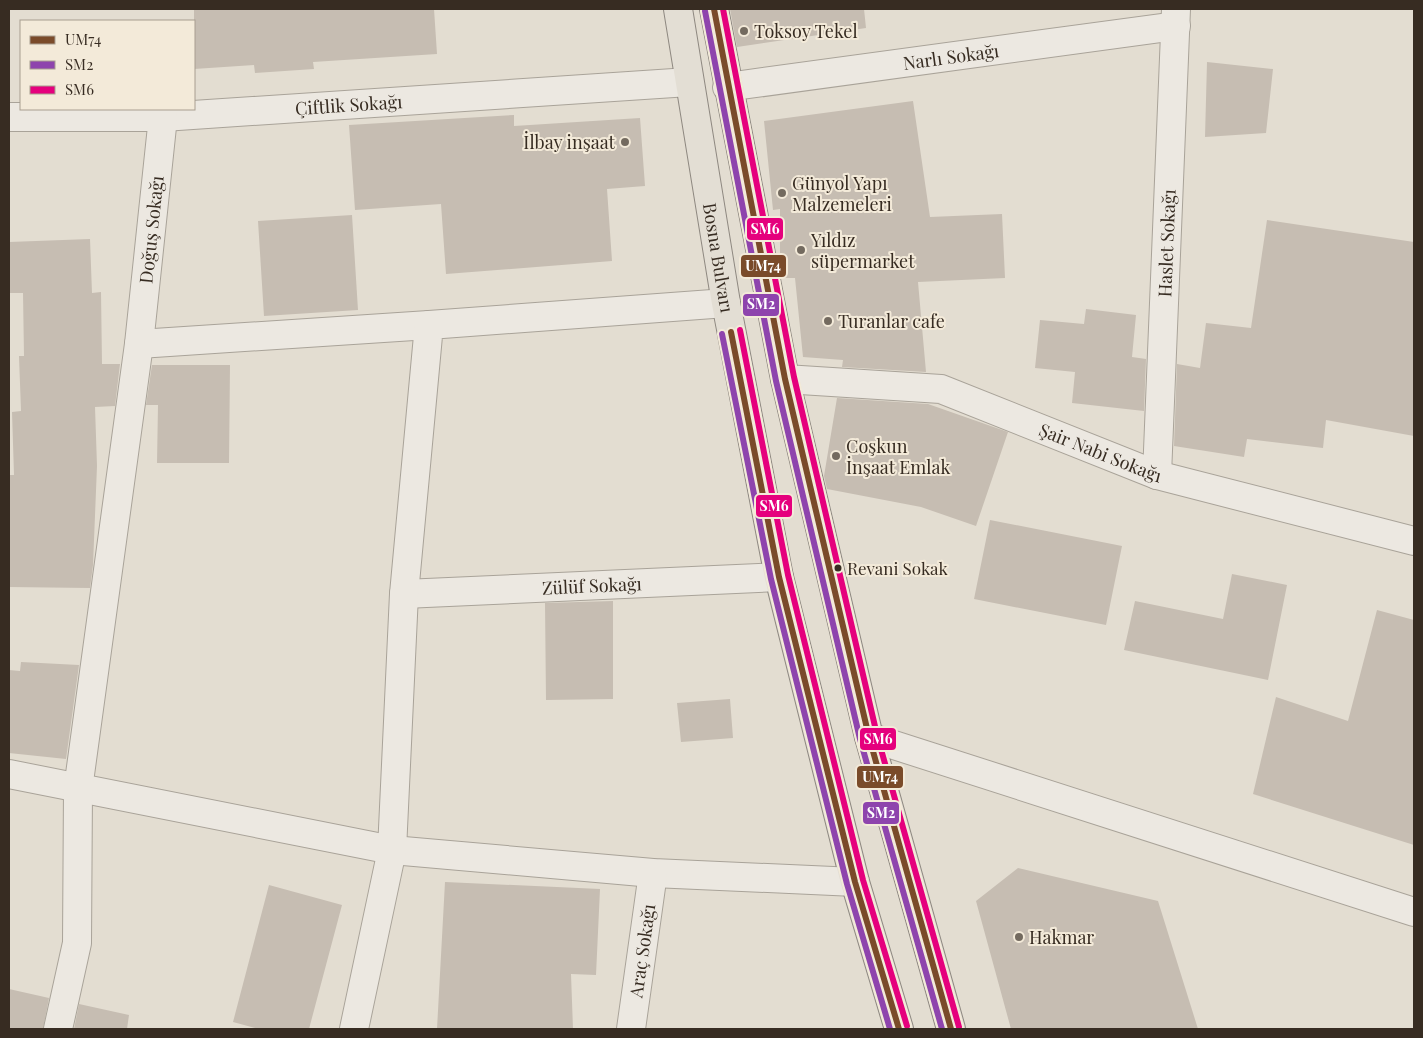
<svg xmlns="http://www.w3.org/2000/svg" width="1423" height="1038" font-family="'Playfair Display',serif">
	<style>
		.building { fill: #c6bdb2 }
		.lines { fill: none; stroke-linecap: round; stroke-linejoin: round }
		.minor-casing { stroke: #a9a399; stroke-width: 30 }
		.major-casing { stroke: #8e8880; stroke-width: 30 }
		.minor { stroke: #ece8e1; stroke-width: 28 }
		.major { stroke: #e3ded4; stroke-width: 28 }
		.bus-1-casing { stroke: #f3ead9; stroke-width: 10 }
		.bus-2-casing { stroke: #f3ead9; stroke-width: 10 }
		.bus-3-casing { stroke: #f3ead9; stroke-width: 10 }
		.bus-1 { stroke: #7a4b2a; stroke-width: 6 }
		.bus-2 { stroke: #8e44ad; stroke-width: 6 }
		.bus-3 { stroke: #e5007d; stroke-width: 6 }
		.poi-dot { fill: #736a5f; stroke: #f3ead9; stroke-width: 2 }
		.bus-dot { fill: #372c22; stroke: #f3ead9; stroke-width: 2 }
		.labels { text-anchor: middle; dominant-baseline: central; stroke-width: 4; stroke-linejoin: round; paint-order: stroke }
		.bus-label { font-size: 17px; fill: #372c22; stroke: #f3ead9; text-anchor: start }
		.poi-label { font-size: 18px; fill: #372c22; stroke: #f3ead9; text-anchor: start }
		.street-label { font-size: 18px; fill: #372c22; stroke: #f3ead9 }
		.line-badge { stroke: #f3ead9; stroke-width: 2 }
		.badge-label { font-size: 14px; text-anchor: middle; font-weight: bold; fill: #fff }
	</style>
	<rect width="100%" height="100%" fill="#e3ddd1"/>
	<!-- building -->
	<path class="building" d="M194 9H434L437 54 313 62 314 69 255 73 254 65 194 69Z
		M730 9H864L866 28 737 47Z
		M1207 62 1273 69 1266 133 1205 137Z
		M913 101 930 217 1002 214 1005 278 918 282 926 372 842 367 843 360 803 357 795 278H782L780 268V209L773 210 764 121Z
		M514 115V126L640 118 645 186 607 189 612 261 446 274 441 204 355 210 349 125Z
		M352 215 358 310 264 316 258 221Z
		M1267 220 1414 242V436L1326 420 1323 448 1247 439 1244 457 1174 446 1177 364 1200 368 1206 323 1251 328Z
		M90 239 92 293 101 292 102 364H120L115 406 95 407 97 466 93 565 90 588 9 587V475H14L12 412 21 411 19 356H24L23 293H9V242Z
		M1086 309 1136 315 1132 357 1146 359 1144 411 1072 403 1075 372 1035 368 1040 320 1084 324Z
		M152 365H230L229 463H157L158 405H146Z
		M837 398 928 404 1008 432 976 526 921 507 827 489 824 476Z
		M990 520 1122 546 1106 625 974 599Z
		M1232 574 1287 585 1268 680 1124 650 1135 601 1223 619Z
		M613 601V699L546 700 545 603Z
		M1377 610 1414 620V845L1253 794 1276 697 1348 721Z
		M21 662 79 665 66 759 9 753V670L20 671Z
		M730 699 733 738 681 742 677 703Z
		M1018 868 1158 901 1198 1029H1011L976 901Z
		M445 882 600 889 596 975 571 974 573 1029H437Z
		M269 885 342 905 309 1029H259L233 1022Z
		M9 989 49 998 43 1029H9Z
		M79 1004 129 1015 127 1029H74Z"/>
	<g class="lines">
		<!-- minor casing -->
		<g class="minor-casing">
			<g id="minor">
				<path id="s1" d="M727 87 1176 26"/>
				<path id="s2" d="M9 117H163L689 82"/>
				<path id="s3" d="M139 344 163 117"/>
				<path id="s4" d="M785 379 941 389 1157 475 1414 541"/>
				<path id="s5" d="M1157 475 1176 9"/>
				<path id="s6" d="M404 594 779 577"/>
				<path d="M869 737 1414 912"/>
				<path d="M9 774 392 850 653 873 855 882"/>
				<path d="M58 1029 77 943 78 789 139 344 429 325"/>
				<path d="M354 1029 392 850 404 594 429 325 726 303"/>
				<path id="s7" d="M631 1029 653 873"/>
			</g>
		</g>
		<!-- major casing -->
		<g class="major-casing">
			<g id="major">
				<path id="s8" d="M678 9 726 303 779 577 855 882 899 1029"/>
				<path d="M714 9 785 379 869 737 951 1029"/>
			</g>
		</g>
		<!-- minor -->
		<use href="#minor" class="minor"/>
		<!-- major -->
		<use href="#major" class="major"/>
		<!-- bus-1 casing -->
		<g class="bus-1-casing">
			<path id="bus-1" d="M714 9 785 379 869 737 951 1029
				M731 332 779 577 855 882 899 1029"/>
		</g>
		<!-- bus-2 casing -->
		<g class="bus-2-casing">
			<path id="bus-2" d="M705 11 776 381 860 739 942 1029
				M722 334 771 579 847 884 890 1029"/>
		</g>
		<!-- bus-3 casing -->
		<g class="bus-3-casing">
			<path id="bus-3" d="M723 9 794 377 877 735 959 1027
				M740 330 788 575 863 880 907 1026"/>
		</g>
		<!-- bus-1 -->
		<use href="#bus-1" class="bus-1"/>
		<!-- bus-2 -->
		<use href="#bus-2" class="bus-2"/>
		<!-- bus-3 -->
		<use href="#bus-3" class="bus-3"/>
	</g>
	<!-- markers -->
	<g class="poi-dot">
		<circle cx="744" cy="31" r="5"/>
		<circle cx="625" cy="142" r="5"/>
		<circle cx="782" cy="193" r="5"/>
		<circle cx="801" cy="250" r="5"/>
		<circle cx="828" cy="321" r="5"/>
		<circle cx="836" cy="456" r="5"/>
		<circle cx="1019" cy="937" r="5"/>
	</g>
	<circle class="bus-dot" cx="838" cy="568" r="4.5"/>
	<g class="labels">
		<!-- bus labels -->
		<g class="bus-label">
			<text x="847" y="568">Revani Sokak</text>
		</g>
		<!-- poi labels -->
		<g class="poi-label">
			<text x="754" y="31">Toksoy Tekel</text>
			<text x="615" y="142" text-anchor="end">İlbay inşaat</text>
			<text x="792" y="183">Günyol Yapı<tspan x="792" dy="21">Malzemeleri</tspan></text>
			<text x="811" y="240">Yıldız<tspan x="811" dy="21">süpermarket</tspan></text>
			<text x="838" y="321">Turanlar cafe</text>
			<text x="846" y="446">Coşkun<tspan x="846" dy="21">İnşaat Emlak</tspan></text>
			<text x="1029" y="937">Hakmar</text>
		</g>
		<!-- street labels -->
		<g class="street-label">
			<text stroke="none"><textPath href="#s1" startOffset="226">Narlı Sokağı</textPath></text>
			<text stroke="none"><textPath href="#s2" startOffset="340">Çiftlik Sokağı</textPath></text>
			<text stroke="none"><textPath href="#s3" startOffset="115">Doğuş Sokağı</textPath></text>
			<text stroke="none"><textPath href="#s5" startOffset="232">Haslet Sokağı</textPath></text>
			<text stroke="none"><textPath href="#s8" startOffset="252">Bosna Bulvarı</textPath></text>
			<text stroke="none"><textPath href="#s4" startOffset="328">Şair Nabi Sokağı</textPath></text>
			<text stroke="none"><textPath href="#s6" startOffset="188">Zülüf Sokağı</textPath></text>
			<text stroke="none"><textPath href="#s7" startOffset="79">Araç Sokağı</textPath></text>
		</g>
	</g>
	<g class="line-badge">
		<rect x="746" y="217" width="38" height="24" rx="5" fill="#e5007d"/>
		<rect x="740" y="254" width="47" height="24" rx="5" fill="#7a4b2a"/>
		<rect x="742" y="293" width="38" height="24" rx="5" fill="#8e44ad"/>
		<rect x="755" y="494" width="38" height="24" rx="5" fill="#e5007d"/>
		<rect x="859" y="727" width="38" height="24" rx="5" fill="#e5007d"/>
		<rect x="856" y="765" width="48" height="24" rx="5" fill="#7a4b2a"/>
		<rect x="862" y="801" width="38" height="24" rx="5" fill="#8e44ad"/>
	</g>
	<g class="badge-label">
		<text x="765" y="234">SM6</text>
		<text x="763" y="271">UM74</text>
		<text x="761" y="309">SM2</text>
		<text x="774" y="511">SM6</text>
		<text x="878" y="744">SM6</text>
		<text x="880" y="782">UM74</text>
		<text x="881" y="818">SM2</text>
	</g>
	<!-- border -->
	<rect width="1423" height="1038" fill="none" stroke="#372c22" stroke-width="20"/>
	<!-- legend -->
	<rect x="20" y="20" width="175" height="90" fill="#f3ead9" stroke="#a89e90"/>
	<rect x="30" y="36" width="25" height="8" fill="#7a4b2a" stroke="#a89e90"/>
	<text x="65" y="45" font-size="15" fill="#372c22">UM74</text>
	<rect x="30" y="61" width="25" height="8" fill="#8e44ad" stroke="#a89e90"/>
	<text x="65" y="70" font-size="15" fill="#372c22">SM2</text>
	<rect x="30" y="86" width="25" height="8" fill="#e5007d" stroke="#a89e90"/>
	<text x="65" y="95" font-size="15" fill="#372c22">SM6</text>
</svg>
